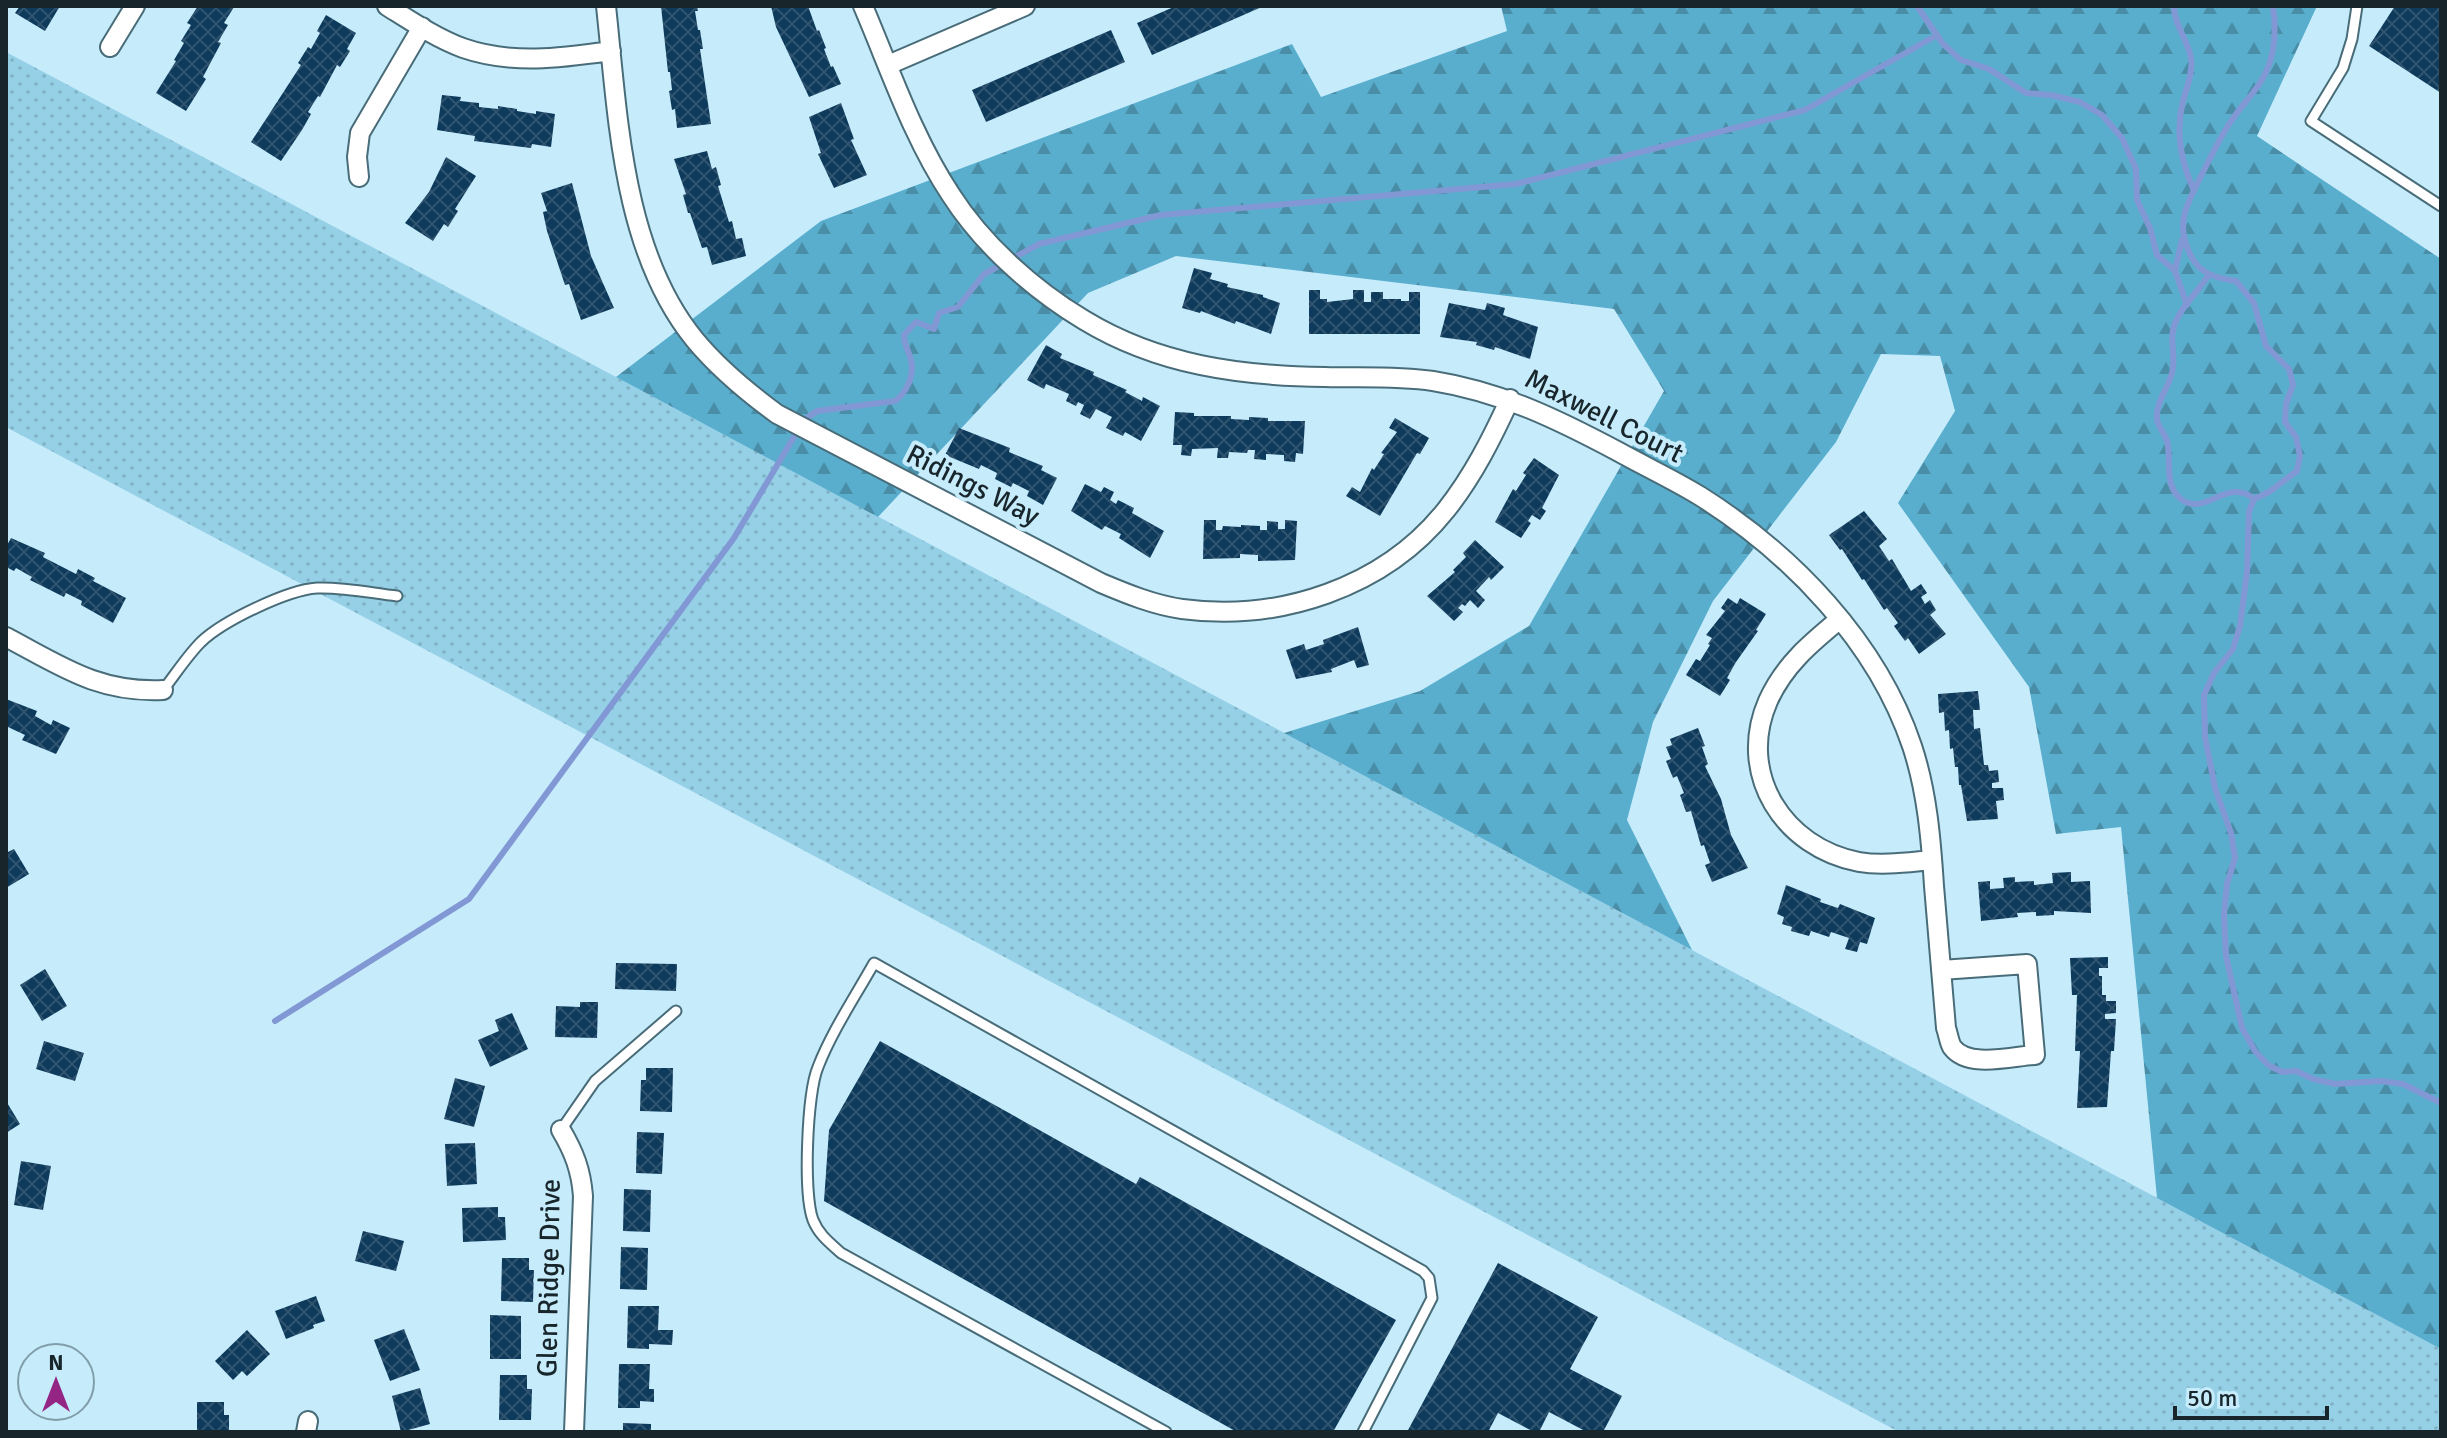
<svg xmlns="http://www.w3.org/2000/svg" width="2447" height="1438" font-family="Signika,sans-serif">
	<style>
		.grass { fill: url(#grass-dots) }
		.forest { fill: url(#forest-firs) }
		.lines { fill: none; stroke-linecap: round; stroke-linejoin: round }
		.stream { stroke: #8198d5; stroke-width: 6 }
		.building { fill: url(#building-cross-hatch) }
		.lane-casing { stroke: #496c79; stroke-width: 13 }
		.street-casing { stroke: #496c79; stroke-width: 22 }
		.lane { stroke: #fff; stroke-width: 9 }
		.street { stroke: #fff; stroke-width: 18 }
		.labels { text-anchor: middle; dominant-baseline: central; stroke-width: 8; stroke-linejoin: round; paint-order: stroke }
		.street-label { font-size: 28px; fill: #18262c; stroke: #c6ecfc }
	</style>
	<defs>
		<pattern id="grass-dots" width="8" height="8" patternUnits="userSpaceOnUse" patternTransform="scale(2)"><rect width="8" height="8" fill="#95d0e6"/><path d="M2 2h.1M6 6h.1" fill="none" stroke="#80b2c5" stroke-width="1.8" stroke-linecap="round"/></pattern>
		<pattern id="forest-firs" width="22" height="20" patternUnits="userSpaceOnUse" patternTransform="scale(2)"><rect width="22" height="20" fill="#59aecd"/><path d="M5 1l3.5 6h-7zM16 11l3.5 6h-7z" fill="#498da7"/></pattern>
		<pattern id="building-cross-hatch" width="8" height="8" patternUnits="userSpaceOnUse" patternTransform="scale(2)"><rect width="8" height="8" fill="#0e3a5b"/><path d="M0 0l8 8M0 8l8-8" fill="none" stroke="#30546f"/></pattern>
	</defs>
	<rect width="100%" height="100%" fill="#c6ecfc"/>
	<!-- grass -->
	<path class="grass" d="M6 52 2441 1349V1432H1899L6 427Z"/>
	<!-- forest -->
	<path class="forest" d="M1501 6H2317L2257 136 2441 259V1349L2157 1198 2121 827 2056 834 2029 687 1898 503 1955 411 1940 356 1881 354 1836 442 1713 601 1653 722 1627 820 1692 950 1284 733 1420 691 1529 626 1664 391 1614 309 1176 256 1088 293 878 517 616 377 821 221 1292 44 1321 97 1507 31Z"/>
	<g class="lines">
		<!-- stream -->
		<path class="stream" d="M1917 6 1943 44 1961 60 1989 69 2026 93 2051 95 2080 102 2102 115 2122 138 2136 169 2137 200 2150 228 2157 255 2175 271 2187 305
			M2174 6C2174 25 2188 40 2191 58 2193 72 2187 87 2183 101 2175 133 2181 161 2194 191
			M2273 6C2276 28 2276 51 2266 72 2258 90 2245 101 2234 117 2222 133 2213 153 2204 170 2189 201 2173 222 2191 256 2200 274 2216 278 2236 281L2254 303 2266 346 2289 369 2293 385 2286 404 2285 422 2296 437 2300 456 2297 471 2269 492 2254 499 2249 512 2247 572 2240 626 2233 649 2214 673 2204 695 2205 737 2215 788 2231 833 2235 858 2227 884 2224 915 2226 956 2242 1028 2255 1051 2268 1065 2282 1072 2296 1071 2313 1079 2335 1084 2381 1081 2403 1084 2441 1103
			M2175 271 2182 240
			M2209 274C2200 290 2185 302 2177 319 2168 335 2175 350 2173 367 2172 384 2155 401 2157 419 2158 427 2165 434 2167 441 2172 460 2163 485 2181 499 2204 518 2228 476 2254 499
			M275 1021 469 899 734 538 804 420 817 411 895 401C905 394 912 380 912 367 912 356 904 347 904 335L916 322 934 329 939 313 958 307 984 274 1039 244 1161 215 1516 184 1805 110 1937 35"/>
	</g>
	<!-- building -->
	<path class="building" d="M20 6H60L45 31 15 13Z
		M198 6 234 7 224 23 228 25 218 42 221 43 203 77 206 79 186 111 156 93 176 61 174 60 184 43 181 41 191 25 187 23Z
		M661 6H697L698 11H695L698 30H700L703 49H700L711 124 677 128 675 109 672 110 669 91 672 90 670 72H668Z
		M771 6H808L817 31 819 30 826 48 824 49 831 67 833 66 841 84 809 97 776 27Z
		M1176 6H1264L1152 55 1137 23Z
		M2395 6H2441V93L2369 46Z
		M326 15 356 33 347 49 350 51 340 67 337 65 320 97 318 96 308 112 311 114 302 130 281 161 251 142 301 65 298 63 308 47 311 49 320 33 317 31Z
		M1111 30 1125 62 986 122 972 90Z
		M442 95 461 97 460 101 479 103V107L498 109V106L517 109V111L536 114V111L555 114 551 147 532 144 531 148 474 141 475 136 437 130Z
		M841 103 854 139 851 140 867 175 834 188 818 154 821 153 809 117Z
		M707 151 712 169 716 167 721 185 718 186 729 222 732 221 736 239 742 238 746 256 712 265 707 247 702 248 690 213H688L683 195 686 194 674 159Z
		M446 157 476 176 455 209 458 211 448 227 444 224 433 241 405 223 429 192Z
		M572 183 591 256 614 308 581 320 569 284 565 285 547 231 543 212 547 211 541 193Z
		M1194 268 1212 273 1210 279 1228 284 1227 287 1263 295V297L1280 303 1271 334 1236 321 1235 324 1201 311 1200 313 1182 308Z
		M1309 290H1320V299H1327V302L1353 299V290H1364V302H1371V292H1383V299H1401V301H1409V292H1420V334H1309Z
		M1449 303 1485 310 1487 303 1505 308 1503 315 1538 327 1530 359 1495 347 1494 350 1476 345 1477 342 1440 337Z
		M1046 345 1062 354 1060 358 1094 372 1093 375 1127 390 1125 392 1142 401 1143 397 1160 406 1141 441 1125 432 1123 436 1106 428 1112 417 1096 409 1090 419 1080 414 1084 405 1078 402 1076 406 1066 401 1069 394 1046 384 1044 389 1027 380Z
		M1175 412 1194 413V416H1231V419L1249 420V417L1268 418V421H1305L1303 454 1296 453 1295 462 1284 461V455L1266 454V460L1254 459 1255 450H1248L1247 453 1229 452 1228 458H1217L1218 448 1192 449 1191 456 1181 455 1182 445H1173Z
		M1395 418 1429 438 1420 454 1417 453 1380 516 1346 496 1352 487 1360 492 1372 468 1374 470 1384 454 1381 453 1397 432 1389 428Z
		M959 428 1010 448 1009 452 1043 466 1041 470 1057 478 1043 505 1027 496 1029 491 1013 483 1011 487 995 479 997 473 981 465 979 469 945 455Z
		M1534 458 1559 475 1542 508 1546 511 1540 520 1532 515 1528 521 1531 523 1521 538 1495 522 1513 489 1516 491 1526 475 1523 473Z
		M1085 484 1101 492 1104 487 1114 492 1110 500 1116 504 1118 500 1134 508 1132 513 1164 531 1150 558 1119 538 1121 534 1105 526 1102 530 1071 511Z
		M1864 511 1887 539 1879 546 1889 561 1892 559 1911 591 1921 584 1927 593 1921 597 1925 604 1930 600 1936 610 1930 615 1946 634 1919 654 1908 638 1905 641 1894 626 1898 623 1887 608 1884 610 1864 579 1862 580 1842 549 1840 550 1829 535Z
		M1204 520H1216V530H1222L1223 526 1241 527V525L1260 526V530H1267V521L1278 522V529H1285V520L1297 521 1295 560 1258 561V555L1240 554V558L1203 559Z
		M11 538 45 553 43 557 76 574 78 569 95 578 93 581 126 598 113 623 81 605 82 601 66 593 64 597 30 580 32 577 16 568 14 571 6 567V547Z
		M1475 540 1504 567 1491 580 1489 577 1476 591 1485 600 1478 608 1470 600 1465 606 1462 604 1458 608 1463 612 1454 621 1427 596 1455 572 1453 570 1466 557 1463 553Z
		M1728 598 1737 604 1740 598 1766 614 1756 630 1758 631 1736 662 1727 678 1730 680 1720 696 1686 675 1696 659 1700 661 1710 645 1708 644 1712 638 1706 635 1725 611 1721 608Z
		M1358 627 1369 665 1357 668 1354 660 1331 669 1332 672 1296 679 1286 650 1304 644 1306 650 1324 644 1323 640Z
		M1978 691 1980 710H1973L1974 729 1980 728 1984 765H1988L1989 771 1998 770 1999 782 1992 783V788H2003L2004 800 1996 801 1998 819 1967 821 1961 785H1959L1958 767H1955L1953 748 1950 749 1949 730 1945 731 1944 712 1939 713 1938 694Z
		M6 699 37 711 35 716 51 725 53 720 70 728 56 754 22 740 25 735 8 727 6 731Z
		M1698 728 1705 746 1702 747 1708 764 1705 766 1721 799 1731 835 1748 868 1712 882 1705 865 1710 863 1704 845 1701 846 1691 811 1686 812 1680 795 1684 793 1677 776 1673 778 1666 761 1671 759 1666 747 1672 745 1670 739Z
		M14 849 29 874 6 888V853Z
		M2071 872V882L2090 881 2091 913 2054 911V915L2036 916V912L2017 913 2018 917 1981 921 1978 882 1990 881V889L2004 888 2003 878 2015 877V882L2034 881V885L2053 883 2052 873Z
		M1786 885 1821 899 1820 902 1838 908 1840 904 1875 918 1867 944 1860 942 1857 952 1845 949 1849 938 1831 932 1829 937 1811 931 1809 936 1791 931 1792 927 1782 924 1784 917 1777 914Z
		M2108 957V968H2099V976H2102V995H2106V1001H2116V1013L2105 1014V1019H2116L2114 1051H2111L2107 1107 2077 1108 2080 1051H2075L2077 995H2072L2070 958Z
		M616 963 677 964 676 991 615 989Z
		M45 969 67 1006 42 1021 20 985Z
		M580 1002H598L597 1038 555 1037 556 1006 580 1007Z
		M512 1013 528 1049 490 1067 478 1040 499 1031 495 1020Z
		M44 1041 84 1053 75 1081 36 1069Z
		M880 1041 1136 1184 1140 1177 1396 1320 1333 1432H1237L824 1201 829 1130Z
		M646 1068H673L672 1112 640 1111 641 1080H646Z
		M455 1078 485 1086 474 1127 444 1119Z
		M6 1101 20 1124 6 1133Z
		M637 1132 664 1133 662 1174 636 1173Z
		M475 1143 477 1184 447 1186 445 1144Z
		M21 1161 51 1166 43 1210 14 1205Z
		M624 1189 651 1190 650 1232 623 1231Z
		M498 1207V1217H505L506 1240 463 1242 462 1208Z
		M363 1231 404 1241 396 1271 355 1261Z
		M621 1247 648 1248 647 1290 620 1289Z
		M502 1258H529V1270H534L533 1302 501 1301Z
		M1498 1263 1598 1317 1570 1369 1622 1396 1603 1432H1587L1549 1412 1539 1432H1534L1498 1413 1488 1432H1407Z
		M316 1296 325 1321 313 1325 314 1328 286 1339 275 1311Z
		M628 1306H659L658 1330H673L672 1345 649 1344V1349L627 1348Z
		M490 1315 521 1316V1359H490Z
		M404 1329 420 1370 390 1381 374 1340Z
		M247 1330 270 1354 247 1376 242 1371 233 1380 215 1361Z
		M619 1364H650L649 1389H654V1402L640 1401V1408H618Z
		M500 1375H527V1389H532L531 1420H499Z
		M420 1388 430 1424 401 1432 392 1396Z
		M197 1402H224V1415H229V1432H197Z
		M623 1423 651 1424V1432H623Z"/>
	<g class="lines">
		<!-- lane casing -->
		<g class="lane-casing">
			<path id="lane" d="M2357 6 2352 39 2343 68 2311 121 2441 206
				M163 690C175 675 187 656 201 642 223 621 287 590 317 588 344 587 371 593 397 596
				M561 1130 595 1081 676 1011
				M1166 1432 841 1253C830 1243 819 1235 813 1220 803 1194 807 1093 818 1067 832 1031 855 997 874 963L1423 1271 1429 1278 1432 1298 1363 1432"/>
		</g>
		<!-- street casing -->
		<g class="street-casing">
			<path id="street" d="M387 6C411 21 436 38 463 48 512 65 561 58 611 51
				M606 6C618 116 622 251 695 340 719 369 747 392 777 414L1101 583C1127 594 1154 605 1182 609 1279 622 1384 588 1446 510 1473 476 1492 438 1510 399
				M863 6C890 69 913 138 951 195 983 245 1034 290 1084 320 1158 365 1240 376 1325 377 1361 378 1397 376 1433 381 1502 392 1559 420 1619 452 1646 467 1674 480 1700 496 1792 554 1877 642 1912 746 1927 791 1931 839 1934 886 1938 933 1942 980 1946 1028 1948 1033 1949 1042 1952 1047 1968 1069 2013 1056 2035 1055L2027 964 1941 970
				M110 47 135 6
				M888 65 1025 6
				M359 177 357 157 360 133 422 27
				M1840 619C1811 643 1784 665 1768 701 1736 774 1784 848 1859 862 1883 866 1909 862 1932 860
				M6 637C61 666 98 693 163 690
				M561 1130C574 1152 581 1170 583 1196L574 1432
				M306 1432 308 1421"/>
		</g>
		<!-- lane -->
		<use href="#lane" class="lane"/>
		<!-- street -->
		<use href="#street" class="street"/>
	</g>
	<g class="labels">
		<!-- street labels -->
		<g class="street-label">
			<text transform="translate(1604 416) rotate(27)">Maxwell Court</text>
			<text transform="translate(973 485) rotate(27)">Ridings Way</text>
			<text transform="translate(549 1278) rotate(-89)">Glen Ridge Drive</text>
		</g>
	</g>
	<!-- border -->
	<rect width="2447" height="1438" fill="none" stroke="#18262c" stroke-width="16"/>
	<!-- north arrow -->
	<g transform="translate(56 1382)"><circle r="38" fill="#c6ecfc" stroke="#809da9" stroke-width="2"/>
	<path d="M0-6L14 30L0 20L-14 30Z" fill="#952585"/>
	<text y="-12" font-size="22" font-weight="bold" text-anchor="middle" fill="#18262c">N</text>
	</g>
	<!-- scale -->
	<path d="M2175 1406v12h152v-12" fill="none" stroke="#18262c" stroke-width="4"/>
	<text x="2187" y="1406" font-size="24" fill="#18262c" stroke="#c6ecfc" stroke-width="6" paint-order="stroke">50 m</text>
</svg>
